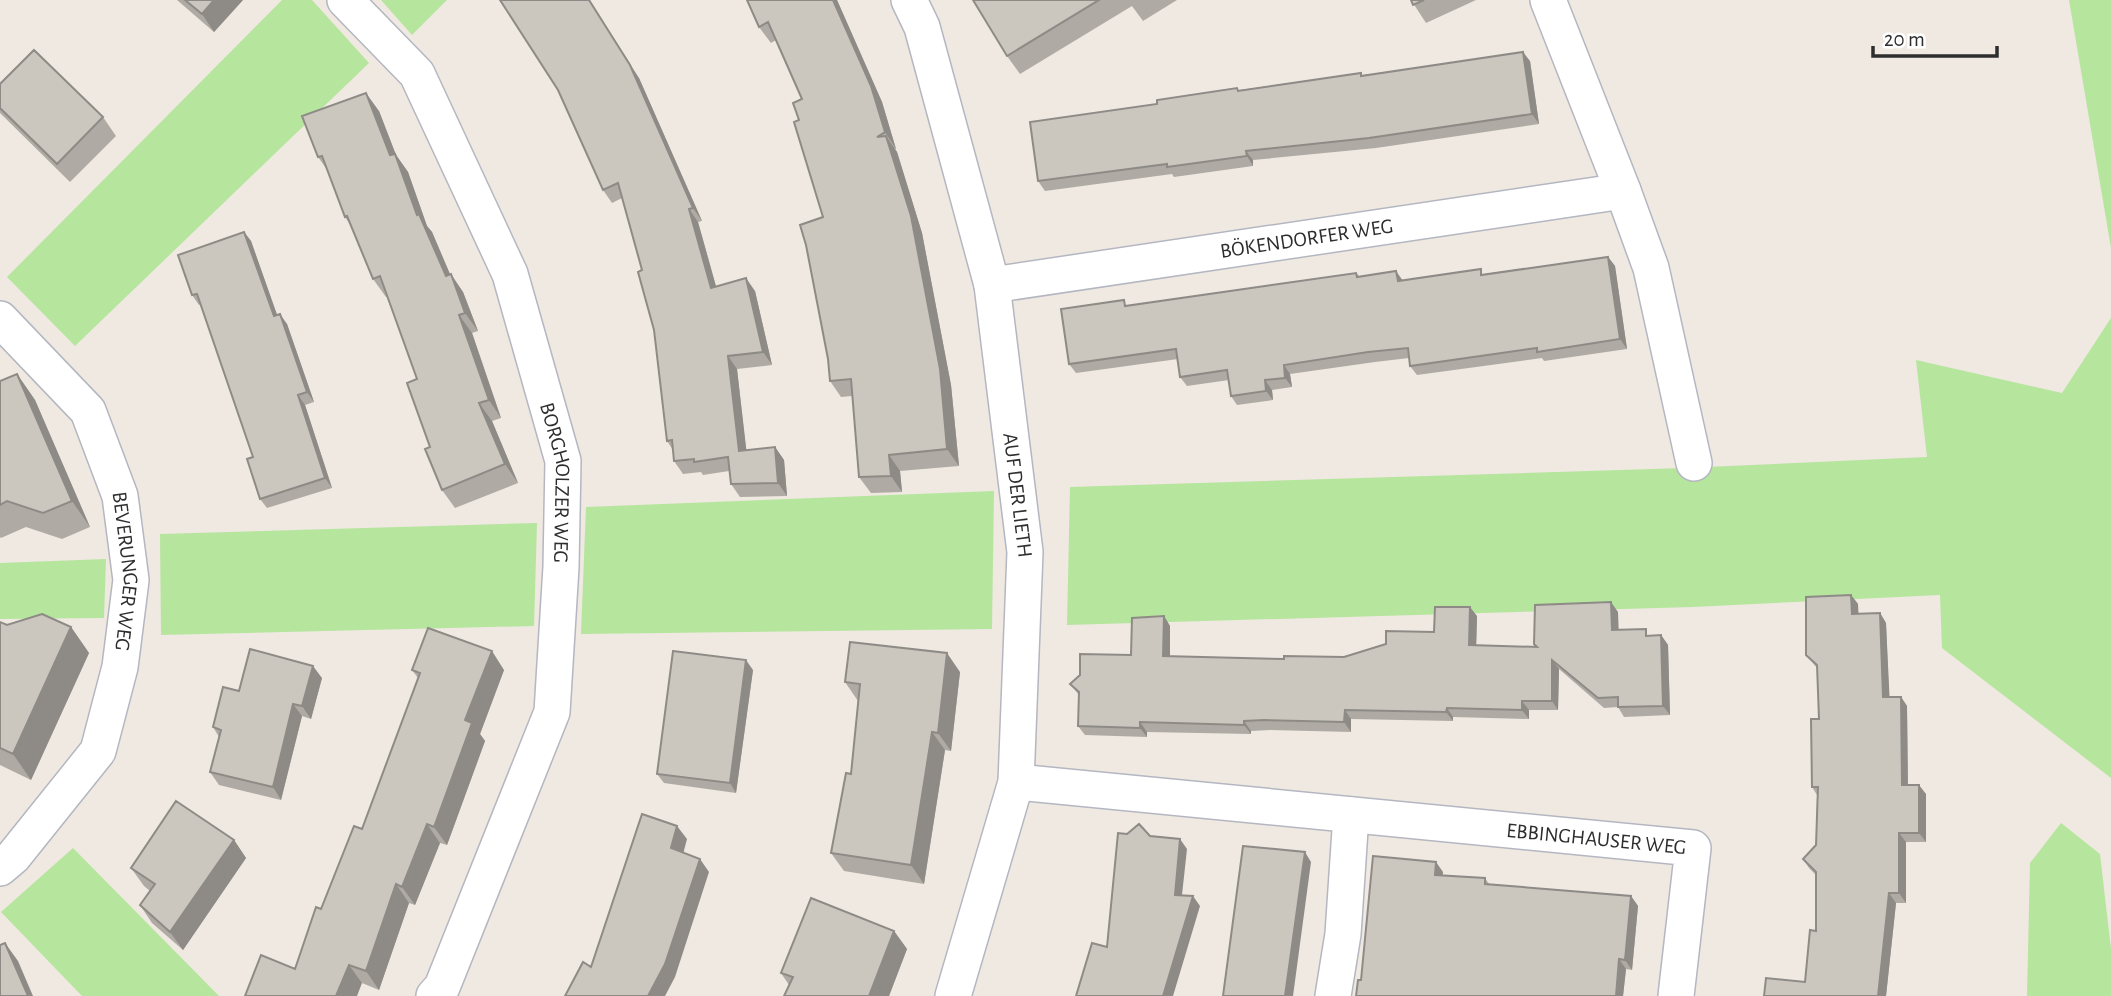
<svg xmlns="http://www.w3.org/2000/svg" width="2111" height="996" font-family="'Alegreya Sans',sans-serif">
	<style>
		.green { fill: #b6e59e }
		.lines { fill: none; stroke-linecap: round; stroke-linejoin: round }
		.minor-casing { stroke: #b4b7c1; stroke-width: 38 }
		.minor { stroke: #fff; stroke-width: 35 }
		.wall { fill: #afaba4 }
		.shaded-wall { fill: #8e8b86 }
		.building { fill: #cbc7bf; stroke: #8e8b86; stroke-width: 2 }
		.labels { text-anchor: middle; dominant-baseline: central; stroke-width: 7; stroke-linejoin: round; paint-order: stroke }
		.street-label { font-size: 21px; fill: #2e2e2e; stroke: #fff }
	</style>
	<rect width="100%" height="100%" fill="#efe9e1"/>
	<!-- green -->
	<path class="green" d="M282 0H312L369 63 75 346 7 277Z
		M381 0H447L412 35Z
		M2069 0H2111V248Z
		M2111 318V778L1942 648 1940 595 1693 607 1067 625 1070 487 1684 468 1927 457 1916 360 2062 393Z
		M994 491 992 629 581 634 586 507Z
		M537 523 534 626 161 635 160 534Z
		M106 559 104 618 0 619V563Z
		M2061 823 2100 854 2111 949V996H2027L2030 863Z
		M73 848 219 996H82L1 912Z"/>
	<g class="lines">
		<!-- minor casing -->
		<g class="minor-casing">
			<g id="minor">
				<path id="s1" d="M345 0 417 74 510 274 563 461 561 567 552 712 442 987 434 996"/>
				<path id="s2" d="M909 0 922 27 992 285 1025 552 1016 782 953 996"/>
				<path d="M1623 191 1651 268 1694 463"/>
				<path id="s3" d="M992 285 1623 191 1548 0"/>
				<path id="s4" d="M0 319 88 411 120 496 131 580 120 667 98 751 13 857 0 868"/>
				<path id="s5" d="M1016 782 1693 848 1676 996"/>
				<path d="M1333 996 1343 934 1351 815"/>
			</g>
		</g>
		<!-- minor -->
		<use href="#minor" class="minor"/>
	</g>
	<!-- wall -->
	<path class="wall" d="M177 0H243L214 32Z
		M747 0H837L882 102 896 149H895L897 152 922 233 951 385 959 466 900 471 902 492 871 493 859 477 852 396 841 397 830 381 823 217 799 120 802 99 776 40 771 43 759 27Z
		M973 0H1177L1143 21 1132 6 1020 74 1007 56Z
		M1411 0H1476L1426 23Z
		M1530 61 1539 124 1376 148 1253 160V166L1174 177 1172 174 1045 191 1038 181 1239 90 1361 73 1362 75Z
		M639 78 702 221 698 222 716 286 755 291 772 365 737 369 746 450 775 447 784 460 787 496 740 497 731 484 729 471 703 475 701 472 683 474 674 461 673 450 667 441 654 330 642 270 622 198 612 203 603 190 558 90Z
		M0 108 103 117 116 136 70 182 0 113Z
		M379 111 396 155 408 172 427 226 432 232 450 274 463 292 478 331 472 333 501 418 492 421 518 483 455 508 442 490 430 447 417 379 387 297H386L373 279 350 224 345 217 328 171 318 157Z
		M244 232 251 241 277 315 287 324 314 402 305 405 332 488 267 508 260 499 253 457 201 304 199 305 192 295Z
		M1608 257 1615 266 1627 349 1544 361 1542 358 1417 375 1410 366 1409 358 1375 362 1290 374 1292 387 1272 390 1273 400 1237 405 1231 396 1229 380 1187 386 1180 377 1178 359 1076 373 1069 364 1128 306 1356 273 1359 276 1403 280 1484 274Z
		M17 374 35 400 90 527 62 539 26 527 1 538 0 537V381Z
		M1851 595 1858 604V614L1880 613 1886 623 1889 697H1901L1907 706 1908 785 1926 794V842H1906V903H1896L1886 996H1764L1805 982 1816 931V875L1809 868 1803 859 1816 845 1817 795 1812 787 1819 719 1817 668 1806 655Z
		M1618 612V629L1651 636 1661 635 1668 645 1670 715 1624 717 1618 707 1604 708 1559 669 1558 710H1529V719L1453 717V721L1351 719V732L1270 730 1251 731V734L1147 732V737L1085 735 1078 726 1079 695 1070 684 1131 655 1164 616 1170 626V656L1284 659 1344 657 1434 632 1477 616 1476 645 1536 647Z
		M0 622 7 625 71 627 89 653 31 780 0 765Z
		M412 670H504L480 734 485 741 447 845 440 843 415 905 409 903 379 990 362 983 295 969 321 909 362 829 418 678Z
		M753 670 736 793 664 783 657 774Z
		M960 672 951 751 945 750 924 884 844 871 831 853 851 774 858 701 845 682Z
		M322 678 311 719 302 716 281 800 219 785 210 772 219 737 213 727 239 691Z
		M234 840 246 858 183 950 152 923 140 905 150 891 144 886 131 868Z
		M1443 872 1442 876 1485 878 1489 884 1631 896 1638 906 1632 970 1626 969 1623 996H1356L1361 980Z
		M894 931 907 949 889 996H784L789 985 781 973Z"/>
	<!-- shaded-wall -->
	<path class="shaded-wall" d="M214 0H243L214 32 202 14Z
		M589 0 639 78 702 221 693 208Z
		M833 0H837L882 102 896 149 885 132Z
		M1523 52 1530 61 1539 124 1532 114Z
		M366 93 379 111 396 155 408 172 427 226 432 232 455 286 451 274 463 292 478 331 465 313 446 276 390 155Z
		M886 136 897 152 922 233 951 385 959 466 947 449Z
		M1246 151 1253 160V166L1247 156Z
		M689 209 698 222 720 301 711 288Z
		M244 232 251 241 281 326 274 316Z
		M1608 257 1615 266 1627 349 1620 339Z
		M1396 271 1403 281H1398Z
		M746 278 755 291 772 365 763 352Z
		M280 314 287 324 314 402 307 392Z
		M459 315 472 333 501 418 489 400Z
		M728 356 737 369 748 464 739 451Z
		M1284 365 1290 374 1292 387 1285 378Z
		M17 374 35 400 90 527 72 501Z
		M1265 380 1272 390 1273 400 1266 391Z
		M298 395 305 405 332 488 325 478Z
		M479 403 492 421 518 483 505 464Z
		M775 447 784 460 787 496 778 483Z
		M889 455 900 471 902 492 891 476Z
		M1851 595 1858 604 1859 624 1852 614Z
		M1611 602 1618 612 1619 639 1612 630Z
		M1470 607 1477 616 1476 655 1469 645Z
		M1880 613 1886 623 1890 707 1883 697Z
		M1164 616 1170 626V666L1163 656Z
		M71 627 89 653 31 780 13 754Z
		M1661 635 1668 645 1670 715 1663 706Z
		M492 651 504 670 480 734 485 741 447 845 434 827 465 720Z
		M947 653 960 672 951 751 938 733Z
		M746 660 753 670 736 793 730 783Z
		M1552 660 1559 669 1558 710 1552 701Z
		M313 666 322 678 311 719 302 706Z
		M1901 697 1907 706 1908 794 1902 785Z
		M1522 701 1529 710V719L1522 710Z
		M293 704 302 716 281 800 273 787Z
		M1447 708 1453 717V721L1446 712Z
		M1345 710 1351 719V732L1344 722Z
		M1244 721 1251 731V734L1244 725Z
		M1140 722 1147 732V737L1140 728Z
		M932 732 945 750 924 884 911 865Z
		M1919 785 1926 794V842L1919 833Z
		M427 824 440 843 415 905 402 887Z
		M677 826 687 839 681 862 671 848Z
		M1899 833 1906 842V903L1899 893Z
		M1180 839 1187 849 1181 904 1175 895Z
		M234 840 246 858 183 950 170 932Z
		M1305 852 1311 862 1293 996H1285Z
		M700 859 709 872 675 977 665 996H648Z
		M1436 862 1443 872 1441 885 1435 875Z
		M396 884 409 903 379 990 366 971Z
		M1889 893 1896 903 1886 996H1878Z
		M1193 896 1200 906 1173 996H1163Z
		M1631 896 1638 906 1632 970 1625 960Z
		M894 931 907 949 889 996H869Z
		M5 943 18 961 33 996H28Z
		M1619 959 1626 969 1623 996H1616Z
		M349 965 362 983 357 996H336Z"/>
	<!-- building -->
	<path class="building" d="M185 0H214L202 14Z
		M500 0H589L630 65 693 208 689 209 711 288 746 278 763 352 728 356 739 451 775 447 778 483 731 484 728 457 694 462V459L674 461 672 440 667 441 654 330 638 272 642 270 618 183 603 190 558 90Z
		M747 0H833L871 86 885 132 877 137 886 136 911 216 940 369 947 449 889 455 891 476 859 477 851 379 830 381 828 359 806 245 800 225 823 217 794 122 799 120 793 103 802 99 768 22 759 27Z
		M973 0H1099L1007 56Z
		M1411 0H1424L1413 5Z
		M34 50 103 117 57 164 0 108V84Z
		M1523 52 1532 114 1369 138 1246 151 1247 156 1167 167V164L1038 181 1030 122 1157 104V100L1237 88 1238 91 1361 73V76Z
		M366 93 390 155 395 154 417 215 419 214 446 276 451 274 465 313 459 315 489 400 479 403 505 464 442 490 425 449 430 447 407 383 417 379 380 276 373 279 347 216 345 217 322 156 318 157 302 116Z
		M244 232 274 316 280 314 307 392 298 395 325 478 260 499 247 459 253 457 197 294 192 295 178 255Z
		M1608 257 1620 339 1537 352V348L1410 366 1408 348 1368 352 1284 365 1285 378 1265 380 1266 391 1231 396 1227 370 1180 377 1176 349 1069 364 1061 309 1124 300 1125 306 1356 273 1357 277 1396 271 1398 281 1481 269V275Z
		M17 374 72 501 43 513 7 501 0 505V381Z
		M1851 595 1852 614 1880 613 1883 697H1901L1902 785H1919V833H1899V893H1889L1878 996H1764L1766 978 1805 982 1810 930 1816 931V872L1803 859 1816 845 1818 787H1812L1811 719H1819L1817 665 1806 655V597Z
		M1611 602 1612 630 1646 629V636L1661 635 1663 706 1618 707V697L1598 698 1552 660V701H1522V710L1447 708 1446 712 1345 710 1344 722 1264 720 1244 721V725L1140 722V728L1078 726 1079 692 1070 684 1080 675V654L1131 655 1132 618 1164 616 1163 656 1284 659V656L1344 657 1386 644V631L1434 632 1435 607H1470L1469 645 1537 647 1534 644 1535 605Z
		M42 614 71 627 13 754 0 748V622L7 625Z
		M428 628 492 651 465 720 472 723 434 827 427 824 402 887 396 884 366 971 349 965 336 996H245L261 955 295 969 316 907 321 909 354 826 362 829 420 673 412 670Z
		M850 642 947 653 938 733 932 732 911 865 831 853 846 773 851 774 860 684 845 682Z
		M250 649 313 666 302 706 293 704 273 787 210 772 221 730 213 727 223 687 239 691Z
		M673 651 746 660 730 783 657 774Z
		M176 801 234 840 170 932 140 905 155 884 131 868Z
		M642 814 677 826 671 848 700 859 665 964 648 996H565L583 962 591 967Z
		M1139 824 1150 836 1180 839 1175 895 1193 896 1163 996H1076L1092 943 1107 947 1118 833 1127 834Z
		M1243 846 1305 852 1285 996H1223Z
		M1373 856 1436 862 1435 875 1485 878V884L1631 896 1625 960 1619 959 1616 996H1356L1358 980H1361Z
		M811 898 894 931 869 996H784L793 977 781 973Z
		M5 943 28 996H0V945Z"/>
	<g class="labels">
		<!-- street labels -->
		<g class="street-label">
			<text stroke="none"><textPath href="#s3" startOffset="318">BÖKENDORFER WEG</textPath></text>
			<text stroke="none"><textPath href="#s1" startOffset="539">BORGHOLZER WEG</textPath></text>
			<text stroke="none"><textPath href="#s2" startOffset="509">AUF DER LIETH</textPath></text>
			<text stroke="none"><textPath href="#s4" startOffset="294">BEVERUNGER WEG</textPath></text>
			<text stroke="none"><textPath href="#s5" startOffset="583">EBBINGHAUSER WEG</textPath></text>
		</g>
	</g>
	<!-- scale -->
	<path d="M1873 46v10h124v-10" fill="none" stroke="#2e2e2e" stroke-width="3.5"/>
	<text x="1884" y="46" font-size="21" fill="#2e2e2e" stroke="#ffffff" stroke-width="5" paint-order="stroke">20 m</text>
</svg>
